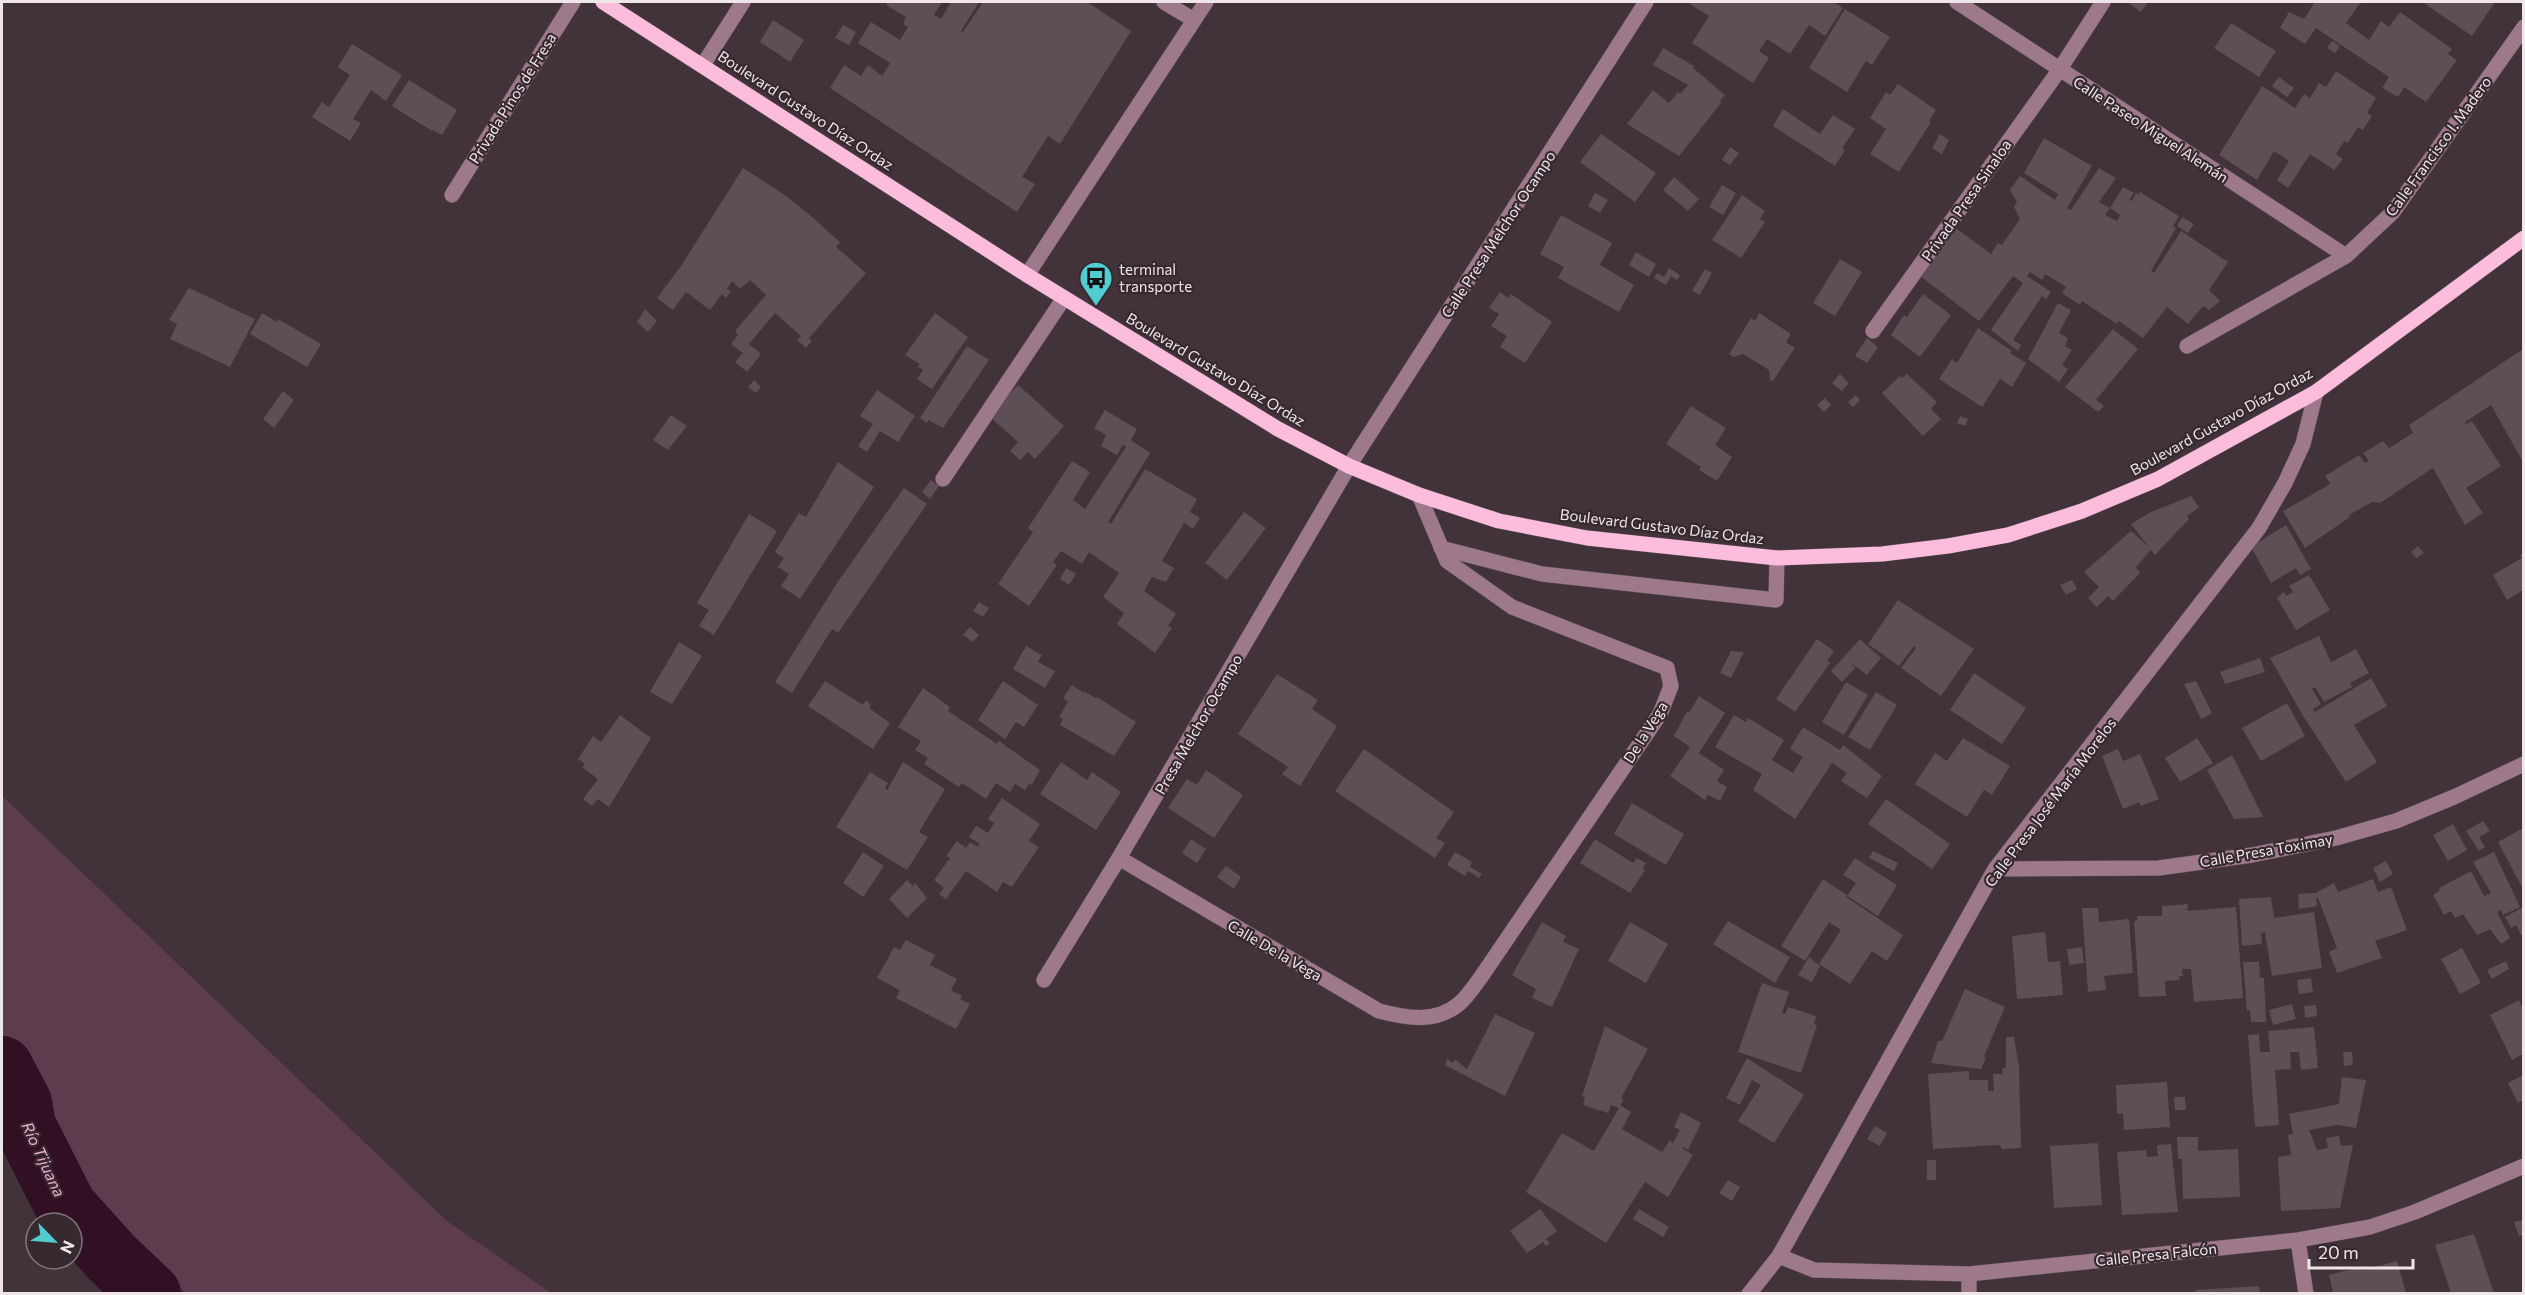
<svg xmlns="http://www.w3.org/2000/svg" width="2525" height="1295" font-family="Commissioner,sans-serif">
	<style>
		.green { fill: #5d3c4d }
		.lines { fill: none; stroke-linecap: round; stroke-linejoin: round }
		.river { stroke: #321023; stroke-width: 62 }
		.building { fill: #5e4e56 }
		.minor-casing { stroke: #5d5055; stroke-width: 16 }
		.major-casing { stroke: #5d5055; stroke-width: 16 }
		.minor { stroke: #9e788b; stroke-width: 15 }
		.major { stroke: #fcbddc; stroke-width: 15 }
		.labels { text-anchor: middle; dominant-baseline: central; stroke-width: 4.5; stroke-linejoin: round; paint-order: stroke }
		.street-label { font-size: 15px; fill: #efe6ea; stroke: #36292f }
		.poi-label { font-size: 15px; fill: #efe6ea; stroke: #36292f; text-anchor: start }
		.water-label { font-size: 16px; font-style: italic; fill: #f0acce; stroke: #36292f }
	</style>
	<rect width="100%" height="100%" fill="#413339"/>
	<!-- green -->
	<path class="green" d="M2 796 447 1221 551 1293H186L2 1123Z"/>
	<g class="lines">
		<!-- river -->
		<path class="river" d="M2 1067 21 1103 25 1126 66 1207 112 1258 150 1294"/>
	</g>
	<!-- building -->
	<path class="building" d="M888 2H942L934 15 941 19 951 2H979L961 31 963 32 983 2H1087L1131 31 1060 144 1048 136 1022 177 1035 184 1017 212 830 88 844 65 861 76 868 65 882 76 890 63 858 43 871 22 900 40 908 27 903 24 906 17 886 5Z
		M1692 2H1833L1843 8 1825 36 1809 25 1790 54 1767 39 1759 51 1769 58 1753 83 1692 43 1709 16 1690 4Z
		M2132 2H2148L2141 12 2130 4Z
		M2315 2H2361L2346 23 2369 40 2381 21 2389 27 2400 12 2452 49 2448 54 2457 60 2426 102 2404 87 2398 97 2382 88 2389 77 2316 28 2305 44 2280 28 2289 12 2304 19Z
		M2426 2H2495L2472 36 2425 4Z
		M1845 9 1890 37 1872 65 1866 61 1847 92 1809 68Z
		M773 20 804 40 790 62 760 42Z
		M2231 23 2276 51 2259 77 2214 48Z
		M843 25 856 32 849 45 835 38Z
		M2332 41 2340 46 2335 53 2327 48Z
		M352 44 402 75 386 101 371 90 353 119 361 123 350 141 312 117 322 102 329 107 350 75 338 67Z
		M1663 48 1694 66 1693 68 1725 95 1720 101 1721 103 1679 156 1627 124 1653 90 1669 103 1678 92 1680 94 1688 85 1653 65Z
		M2336 71 2376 98 2367 113 2372 116 2363 130 2358 127 2348 143 2344 141 2336 154 2343 159 2334 170 2310 154 2288 188 2277 180 2289 161 2274 151 2257 180 2219 155 2262 86 2295 108 2304 94 2310 98 2319 83 2326 87Z
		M2279 77 2294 88 2287 97 2272 86Z
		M409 80 457 110 442 135 433 130 432 131 392 106Z
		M1898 84 1936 110 1929 121 1931 122 1899 172 1870 154 1886 129 1870 118 1886 92 1890 95Z
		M1783 109 1820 134 1833 115 1855 129 1842 148 1845 150 1835 166 1773 126Z
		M1601 134 1656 173 1635 202 1580 162Z
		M1940 134 1949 140 1942 154 1932 148Z
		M2044 138 2092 166 2067 208 2071 210 2099 168 2116 178 2099 202 2110 208 2105 215 2117 221 2120 215 2110 208 2123 187 2134 193 2129 200 2132 201 2136 193 2138 195 2140 192 2179 216 2173 226 2176 228 2151 271 2154 273 2181 231 2228 262 2209 290 2220 301 2209 310 2203 306 2188 324 2167 307 2143 338 2119 321 2117 324 2082 301 2080 305 2062 293 2066 287 2045 274 2042 280 2030 272 2027 276 2051 292 2046 299 2042 296 2013 340 2021 345 2018 351 1991 330 2023 283 2013 276 1979 321 1920 276 1953 226 1991 254 1998 243 2002 245 2020 219 2014 207 2017 202 2010 190 2020 176 2055 200 2058 194 2024 173Z
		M1730 147 1739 153 1730 165 1722 160Z
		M743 168 785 195 812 217 840 242 836 247 866 273 809 338 812 341 806 348 797 340 801 336 775 313 749 344 761 354 747 372 735 362 743 353 731 344 738 335 735 331 766 295 750 280 740 289 732 281 727 289 731 291 726 298 722 294 710 310 686 292 673 310 657 298 681 266Z
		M1674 177 1699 199 1688 211 1663 190Z
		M1722 185 1736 193 1723 215 1709 207Z
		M1595 193 1608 200 1600 213 1588 206Z
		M1742 195 1765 211 1760 219 1765 222 1741 258 1712 240Z
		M1561 215 1612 243 1600 265 1634 285 1619 312 1558 278 1564 267 1540 254Z
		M2182 217 2194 224 2188 233 2177 226Z
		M1636 252 1656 264 1649 277 1629 265Z
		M1840 259 1862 272 1835 316 1813 303Z
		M1669 268 1680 275 1677 280 1671 276 1666 285 1654 278 1657 273 1664 277Z
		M1705 269 1712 273 1700 295 1692 291Z
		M189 288 255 319 230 367 170 339 177 324 169 320Z
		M1500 292 1508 298 1511 294 1552 322 1525 363 1500 347 1507 336 1491 326 1499 314 1489 308Z
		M1923 294 1951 315 1920 357 1891 335 1904 315 1907 317Z
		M2058 303 2071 310 2059 333 2068 338 2065 346 2072 350 2062 365 2068 369 2059 382 2028 359Z
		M645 309 657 321 648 332 637 322Z
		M262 313 277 322 278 319 321 344 307 367 250 334Z
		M935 313 968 337 932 389 917 379 923 370 918 367 920 364 905 355Z
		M1759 313 1791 334 1786 342 1795 348 1773 381 1770 380 1769 370 1743 354 1734 357 1729 354 1751 318 1755 321Z
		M1978 328 2012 351 2010 353 2026 363 2012 387 2000 379 1982 407 1939 379 1952 359 1957 363Z
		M2113 329 2138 349 2096 400 2104 406 2098 412 2065 387Z
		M1867 338 1878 347 1867 363 1855 356Z
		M967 346 989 360 943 428 928 420 927 423 920 418Z
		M2523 349V462L2491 405 2465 422 2466 424 2472 421 2501 466 2466 488 2483 513 2465 525 2433 468 2380 503 2372 502 2349 515 2350 517 2305 548 2283 511 2327 486 2330 483 2325 476 2359 455 2365 463 2369 461 2363 453 2383 441 2389 448 2413 433 2409 425Z
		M1840 374 1849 383 1842 391 1832 383Z
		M1907 374 1937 402 1931 409 1941 419 1923 436 1882 393 1900 376 1902 378Z
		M754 380 761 387 756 393 748 387Z
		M1018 385 1064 426 1035 459 1028 452 1020 460 1010 451 1018 442 989 416Z
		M877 390 915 416 898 442 880 431 867 452 858 446 873 424 860 416Z
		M283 391 294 400 274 428 263 419Z
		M1856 395 1860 400 1853 407 1848 402Z
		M1825 398 1831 405 1824 412 1817 405Z
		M1691 406 1726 428 1715 445 1732 457 1717 481 1699 470 1701 467 1666 444Z
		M1105 410 1137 429 1131 440 1150 453 1108 522 1111 524 1145 469 1197 499 1190 512 1200 518 1193 529 1184 523 1162 561 1174 568 1166 582 1152 577 1144 591 1176 614 1168 626 1172 628 1155 653 1117 624 1124 613 1103 597 1119 573 1089 552 1082 564 1061 551 1053 562 1057 565 1029 606 998 584 1033 532 1028 528 1072 461 1090 472 1073 500 1085 509 1126 447 1123 445 1117 455 1101 446 1106 435 1094 428Z
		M671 415 687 426 668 450 653 440Z
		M1960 416 1968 419 1965 426 1957 423Z
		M838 462 874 487 800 599 781 586 789 574 778 567 784 558 775 552 799 513 806 517Z
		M931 480 939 486 930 499 922 492Z
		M904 488 927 504 838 633 832 629 792 693 775 682 837 583Z
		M2191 496 2199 507 2187 516 2189 519 2155 555 2151 550 2136 567 2140 573 2113 601 2108 596 2097 607 2088 598 2099 587 2084 572 2131 531 2149 547 2131 524 2149 513Z
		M1244 512 1266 528 1227 580 1205 563Z
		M749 514 777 531 714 635 699 626 709 610 697 603Z
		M2286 525 2311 569 2300 575 2296 568 2271 583 2251 547Z
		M2418 546 2424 553 2416 558 2411 552Z
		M2523 554V590L2507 600 2493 575 2522 558 2520 555Z
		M1066 568 1076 574 1069 585 1060 579Z
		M2309 575 2330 610 2296 630 2277 598 2284 592 2286 596 2293 592 2289 586Z
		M2072 580 2077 589 2066 595 2060 585Z
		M1898 600 1974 649 1941 696 1901 668 1916 648 1914 646 1899 666 1868 644Z
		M979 602 989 608 983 617 973 611Z
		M970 627 979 635 973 642 963 635Z
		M2319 636 2331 662 2356 649 2369 673 2350 683 2352 687 2324 702 2315 687 2312 689 2321 704 2313 709 2315 712 2371 678 2387 706 2354 725 2377 762 2346 782 2302 714 2270 658Z
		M1817 639 1834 651 1827 661 1830 663 1795 712 1776 699Z
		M1860 639 1881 658 1867 675 1851 663 1855 668 1842 682 1831 671Z
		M679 642 702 656 672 704 650 692Z
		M1026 646 1042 655 1038 662 1055 671 1045 688 1013 669Z
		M1731 651 1744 652 1731 678 1720 673Z
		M2260 658 2265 672 2225 684 2220 672Z
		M1974 673 2026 708 2002 744 1950 710Z
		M1277 674 1318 700 1312 709 1337 726 1300 786 1282 774 1288 767 1238 734Z
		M825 681 863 705 866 700 871 705 869 708 890 723 873 749 808 706Z
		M1003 681 1038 705 1024 727 1016 722 1005 739 978 720Z
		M2196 681 2212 713 2201 719 2184 684Z
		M1846 682 1868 695 1844 735 1822 722Z
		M1072 685 1084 693 1085 692 1096 698 1097 697 1136 722 1114 756 1060 725 1063 719 1059 717 1068 702 1063 698Z
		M923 688 950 707 948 711 997 744 999 741 1040 770 1032 785 1029 784 1025 790 1015 784 1010 792 996 783 986 799 962 783 959 787 924 764 928 758 915 750 921 741 898 727Z
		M1876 692 1897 705 1870 750 1848 737Z
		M1699 696 1725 713 1699 753 1724 770 1717 781 1727 787 1720 801 1708 795 1705 800 1670 776 1690 747 1674 736 1687 711 1689 713Z
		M2287 703 2305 736 2261 761 2242 728Z
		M620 715 651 738 609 807 598 799 592 806 583 799 598 779 582 767 585 764 578 759 593 736 601 742Z
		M1734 715 1746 722 1748 718 1784 740 1772 760 1793 773 1803 757 1790 749 1803 727 1840 750 1843 745 1882 776 1867 798 1841 781 1847 773 1832 763 1795 819 1753 790 1762 774 1715 747Z
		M1963 738 2010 766 1992 795 1984 790 1967 817 1915 784 1935 753 1947 761Z
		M2197 738 2213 763 2180 782 2165 758Z
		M1364 749 1454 812 1436 838 1445 843 1435 858 1335 791Z
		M2118 749 2123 761 2140 754 2159 799 2141 806 2139 802 2123 809 2102 756Z
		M2232 755 2263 817 2234 819 2207 770Z
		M903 762 945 789 919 832 928 837 907 870 836 827 870 772 888 783 885 788 887 790Z
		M1061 762 1087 780 1092 772 1121 792 1096 830 1040 794Z
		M1206 770 1243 795 1214 838 1168 808 1187 779 1197 785Z
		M1002 798 1040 824 1029 841 1039 847 1012 887 1003 882 997 892 966 871 946 899 939 894 944 888 934 880 950 858 946 856 957 841 966 848 970 842 978 847 980 844 969 837 976 826 988 833 994 823 988 819Z
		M1886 799 1950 844 1932 869 1868 824Z
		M1632 803 1684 834 1666 865 1614 834Z
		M2483 821 2490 831 2479 837 2485 847 2479 851 2466 831Z
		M2453 824 2467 850 2448 861 2433 835Z
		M2523 828V889L2498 842Z
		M1191 839 1206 849 1197 863 1182 853Z
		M1595 839 1633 863 1637 858 1646 863 1643 868 1645 870 1630 893 1580 863Z
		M1873 851 1898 863 1894 871 1869 858Z
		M863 852 884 866 863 897 843 883Z
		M1455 852 1472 862 1470 867 1482 874 1479 878 1468 871 1465 876 1447 865Z
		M2494 852 2520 907 2503 915 2501 910 2497 912 2510 938 2501 944 2490 929 2477 935 2463 914 2455 918 2451 911 2444 915 2433 895 2440 890 2439 888 2471 871 2484 896 2491 893 2473 862Z
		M1855 858 1897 885 1878 916 1847 896 1856 883 1843 875Z
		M2386 861 2393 874 2380 882 2373 868Z
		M1226 866 1241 877 1234 889 1217 877Z
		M1823 879 1847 895 1846 897 1903 935 1887 961 1872 951 1850 984 1819 964 1841 930 1829 922 1805 961 1781 946Z
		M2373 879 2378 892 2391 887 2407 930 2375 941 2382 958 2337 973 2329 952 2337 948 2318 898H2316L2317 906 2299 909 2298 894 2316 893 2334 883 2338 892Z
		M907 880 913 886 915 883 927 898 907 918 889 899Z
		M2271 897 2274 918 2314 912 2322 968 2272 976 2265 932 2261 933 2262 944 2242 946 2239 899Z
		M2188 904 2187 911 2236 907 2243 998 2194 1002 2191 969H2182L2183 976H2179L2180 980 2165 981 2166 996 2139 997 2134 921H2137V916H2162V906Z
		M2523 907V939L2516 925 2511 928 2505 917Z
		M2082 908H2098L2099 922 2129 919 2133 973 2104 976 2106 990 2088 992Z
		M1728 921 1790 957 1775 983 1713 944Z
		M1542 922 1566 936 1563 942 1579 949 1552 1007 1532 998 1536 989 1512 975Z
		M1630 922 1668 944 1646 983 1608 961Z
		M2045 932 2048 962 2060 961 2063 995 2017 999 2012 936Z
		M906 940 935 955 930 965 957 979 951 990 962 996 960 999 970 1004 956 1029 896 998 900 990 877 978 894 947 900 950Z
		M2082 947 2084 963 2069 965 2067 949Z
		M2462 948 2481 983 2460 994 2441 959Z
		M1809 957 1820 966 1812 982 1798 975Z
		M2506 961 2509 969 2492 979 2487 970Z
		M2243 962H2259L2260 978H2264L2266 1022H2251L2250 1010 2247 1011Z
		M2311 978 2313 992 2299 994 2297 980Z
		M1762 983 1789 992 1782 1013 1785 1014 1788 1007 1816 1016 1814 1024 1817 1025 1801 1073 1738 1052Z
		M1965 989 2005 1007 1984 1056 1986 1058 1981 1069 1931 1063 1938 1041H1942Z
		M2519 1000 2523 1009V1054L2512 1060 2490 1015Z
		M2292 1004 2296 1019 2273 1025 2269 1010Z
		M2316 1005 2317 1016 2305 1018 2304 1006Z
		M1495 1014 1535 1033 1505 1096 1445 1065 1447 1059 1453 1063 1455 1059 1467 1069Z
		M1605 1026 1648 1049 1621 1098 1624 1100 1620 1105 1631 1112 1622 1129 1662 1152 1670 1140 1673 1143 1680 1130 1674 1127 1681 1112 1701 1123 1688 1150 1683 1147 1682 1148 1693 1155 1668 1197 1645 1182 1606 1243 1526 1192 1562 1133 1594 1151 1619 1108 1611 1105 1608 1113 1583 1105 1585 1097 1582 1096Z
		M2314 1027 2318 1068 2301 1070 2299 1052H2290L2291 1069 2275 1070 2279 1125 2255 1127 2248 1035 2259 1034 2260 1052H2270L2268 1031Z
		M2006 1037H2014L2019 1067 2021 1148 2001 1149V1146L1997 1145 1933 1149 1928 1074 1969 1071V1080H1988V1091H1994L1993 1074H2002L2003 1068H2006Z
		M2343 1052H2352L2353 1065 2344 1066Z
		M1747 1058 1804 1095 1774 1143 1738 1121 1761 1085 1752 1080 1740 1105 1726 1098Z
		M2523 1075V1100L2518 1103 2508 1083Z
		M2342 1077 2366 1080 2356 1128 2337 1125 2309 1130 2317 1150 2328 1148 2326 1138 2339 1136 2341 1146 2353 1145 2340 1208 2281 1211 2278 1157 2291 1155 2288 1135 2293 1134 2289 1114 2339 1104Z
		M2167 1082 2170 1127 2124 1130 2123 1114H2117L2116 1085Z
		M2174 1097H2185L2186 1110H2175Z
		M1875 1126 1887 1133 1880 1146 1867 1139Z
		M2177 1137H2198V1151L2238 1149 2240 1197 2183 1199 2182 1159H2178Z
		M2098 1143 2102 1205 2054 1208 2050 1146Z
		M2171 1144 2178 1212 2122 1215 2117 1152 2146 1150 2147 1157 2158 1156 2157 1145Z
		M1927 1160H1936V1180H1927Z
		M1728 1180 1740 1187 1732 1201 1719 1193Z
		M1540 1209 1557 1231 1546 1239 1550 1243 1546 1246 1543 1242 1527 1253 1510 1231Z
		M1639 1209 1669 1227 1663 1237 1633 1219Z
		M2523 1220V1235L2519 1236 2514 1222Z
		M2474 1234 2494 1293H2451L2435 1245Z
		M2397 1261 2406 1293H2333L2329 1275 2363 1266 2364 1270Z
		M2259 1286 2260 1293H2196L2195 1290Z"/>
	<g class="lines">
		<!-- minor casing -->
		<g class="minor-casing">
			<path id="minor" d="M1164 2 1194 20
				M1957 2 2346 256
				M703 65 743 2
				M452 195 573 2
				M1027 275 1206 2
				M1873 331 2060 69 2103 2
				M2187 346 2346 256 2393 212 2524 27
				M943 479 1064 298
				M1441 548 1542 574 1776 600 1777 558
				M1119 858 1379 1011C1406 1018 1436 1024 1460 1003 1468 996 1475 985 1481 977L1660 714 1671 686 1667 668 1512 607 1447 561 1419 495
				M1995 869 2159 868 2252 855 2336 838 2396 821 2454 797 2524 764
				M1044 980 1119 858 1349 466 1646 2
				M2298 1240 2306 1294
				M1779 1256 1814 1270 1969 1274 2298 1240 2370 1227 2415 1212 2524 1166
				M1749 1294 1779 1256 1995 869 2259 528 2285 483 2303 444 2316 392
				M1969 1294V1274"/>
		</g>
		<!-- major casing -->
		<g class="major-casing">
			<path id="major" d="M603 2 1027 275 1278 429 1349 466 1419 495 1499 521 1587 538 1777 558 1882 554 1948 546 2008 535 2082 511 2158 479 2316 392 2524 238"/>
		</g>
		<!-- minor -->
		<use href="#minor" class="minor"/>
		<!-- major -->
		<use href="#major" class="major"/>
	</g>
	<!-- icons -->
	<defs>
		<g id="bus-pin" transform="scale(1.725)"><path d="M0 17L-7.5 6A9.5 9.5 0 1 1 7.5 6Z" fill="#52ccd0" stroke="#36292f"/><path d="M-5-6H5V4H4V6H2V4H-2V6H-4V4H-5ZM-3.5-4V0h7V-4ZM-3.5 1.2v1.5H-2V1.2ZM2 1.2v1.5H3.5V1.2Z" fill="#111"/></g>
	</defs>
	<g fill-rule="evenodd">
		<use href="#bus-pin" x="1096" y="278"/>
	</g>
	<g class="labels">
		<!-- street labels -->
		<g class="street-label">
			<text transform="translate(512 98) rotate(-58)">Privada Pinos de Fresa</text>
			<text transform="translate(806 110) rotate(33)">Boulevard Gustavo Díaz Ordaz</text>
			<text transform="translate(2151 129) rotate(33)">Calle Paseo Miguel Alemán</text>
			<text transform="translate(2438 146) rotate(-54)">Calle Francisco I. Madero</text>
			<text transform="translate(1966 200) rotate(-55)">Privada Presa Sinaloa</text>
			<text transform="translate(1498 234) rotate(-57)">Calle Presa Melchor Ocampo</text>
			<text transform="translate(1216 369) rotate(31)">Boulevard Gustavo Díaz Ordaz</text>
			<text transform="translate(2221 421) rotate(-29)">Boulevard Gustavo Díaz Ordaz</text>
			<text transform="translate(1662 526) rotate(7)">Boulevard Gustavo Díaz Ordaz</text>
			<text transform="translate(1198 724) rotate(-60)">Presa Melchor Ocampo</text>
			<text transform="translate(1645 732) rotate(-58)">De la Vega</text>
			<text transform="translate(2050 802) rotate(-53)">Calle Presa José María Morelos</text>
			<text transform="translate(2266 850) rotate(-10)">Calle Presa Toximay</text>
			<text transform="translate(1275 950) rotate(30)">Calle De la Vega</text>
			<text transform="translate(2156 1254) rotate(-6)">Calle Presa Falcón</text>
		</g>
		<!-- poi labels -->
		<g class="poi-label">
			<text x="1119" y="269">terminal<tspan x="1119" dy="17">transporte</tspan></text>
		</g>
		<!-- water labels -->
		<g class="water-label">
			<text transform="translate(44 1159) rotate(65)">Río Tijuana</text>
		</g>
	</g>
	<!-- border -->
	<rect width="2525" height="1295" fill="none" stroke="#efe6ea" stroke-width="6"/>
	<!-- north arrow -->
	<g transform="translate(54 1241) rotate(115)"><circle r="28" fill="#36292f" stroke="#80757a" stroke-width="1.5"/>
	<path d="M0-4.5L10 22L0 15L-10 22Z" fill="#52ccd0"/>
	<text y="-9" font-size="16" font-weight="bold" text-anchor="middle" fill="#efe6ea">N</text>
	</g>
	<!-- scale -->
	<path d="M2309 1259v9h104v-9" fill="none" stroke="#efe6ea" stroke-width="3"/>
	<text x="2318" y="1259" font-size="18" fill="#efe6ea" stroke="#36292f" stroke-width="4.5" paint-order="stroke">20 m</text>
</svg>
